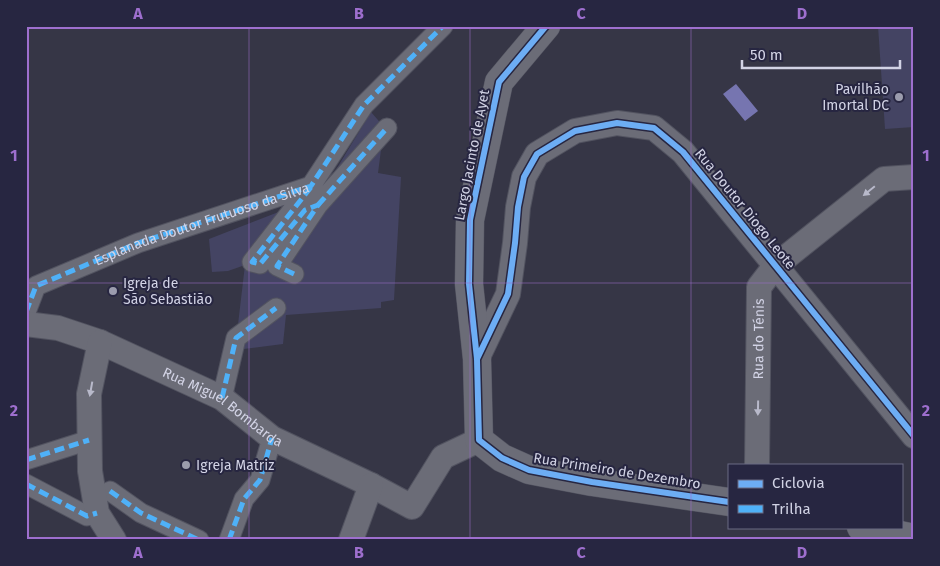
<svg xmlns="http://www.w3.org/2000/svg" width="940" height="566" font-family="'Fira Sans',sans-serif">
	<style>
		.green { fill: #444463 }
		.water { fill: #7675b0 }
		.lines { fill: none; stroke-linecap: round; stroke-linejoin: round }
		.pedestrian-casing { stroke: #525360; stroke-width: 21 }
		.minor-casing { stroke: #525360; stroke-width: 26 }
		.tertiary-casing { stroke: #525360; stroke-width: 29 }
		.pedestrian { stroke: #6b6c77; stroke-width: 19 }
		.minor { stroke: #6b6c77; stroke-width: 24 }
		.tertiary { stroke: #6b6c77; stroke-width: 28 }
		.quiet { stroke: #4fb1f8; stroke-width: 5; stroke-dasharray: 10 5; stroke-linecap: butt }
		.cycleway-casing { stroke: #272641; stroke-width: 9 }
		.cycleway { stroke: #6dadf4; stroke-width: 6 }
		.oneway { fill: #b8b9ca }
		.grid { fill: none; stroke: #9e6fce; stroke-width: 1; stroke-opacity: 0.55 }
		.poi-dot { fill: #9b9cad; stroke: #272641; stroke-width: 2 }
		.labels { text-anchor: middle; dominant-baseline: central; stroke-width: 4; stroke-linejoin: round; paint-order: stroke }
		.poi-label { font-size: 14px; fill: #d2d3e5; stroke: #272641; text-anchor: start }
		.street-label { font-size: 14px; fill: #d2d3e5; stroke: #272641 }
		.neatline { fill: none; stroke: #9e6fce; stroke-width: 2 }
		.grid-label { font-size: 16px; text-anchor: middle; font-weight: bold; fill: #9e6fce }
	</style>
	<rect width="100%" height="100%" fill="#363646"/>
	<!-- green -->
	<path class="green" d="M878 26H914V127L885 129Z
		M371 112 384 127 378 173 401 177 394 300 381 302V308L286 315 283 344 235 350 245 265 228 271 212 272 209 239 320 196Z"/>
	<!-- water -->
	<path class="water" d="M736 84 758 111 745 121 723 94Z"/>
	<g class="lines">
		<!-- pedestrian casing -->
		<g class="pedestrian-casing">
			<path id="pedestrian" d="M318 205 387 128
				M294 274 277 266 318 205 305 210 260 264 252 262 311 186
				M26 312 36 286 138 243 311 186 364 105 443 26
				M222 398 236 338 276 308
				M26 460 89 440
				M26 484 87 516 97 513
				M110 491 141 513 199 540
				M229 540 244 499 260 480 272 438"/>
		</g>
		<!-- minor casing -->
		<g class="minor-casing">
			<g id="minor">
				<path id="s1" d="M26 324 58 328 100 342 222 398 272 438 371 485 412 507 443 457 479 440"/>
				<path d="M100 342 89 394 90 471 97 513 114 540"/>
				<path d="M477 359 508 294 515 243 518 207 524 177 537 154 575 131 617 123 654 128 683 152 914 436"/>
				<path id="s2" d="M757 465 759 287 775 266 884 179 914 177"/>
				<path d="M351 540 371 485"/>
			</g>
		</g>
		<!-- tertiary casing -->
		<g class="tertiary-casing">
			<path id="tertiary" d="M546 26 499 82 470 220 469 284 477 359 479 440 502 458 529 470 592 482 729 502
				M861 527 914 538"/>
		</g>
		<!-- pedestrian -->
		<use href="#pedestrian" class="pedestrian"/>
		<!-- minor -->
		<use href="#minor" class="minor"/>
		<!-- tertiary -->
		<use href="#tertiary" class="tertiary"/>
		<!-- quiet -->
		<g class="quiet">
			<path d="M318 205 387 128"/>
			<path d="M294 274 277 266 318 205 305 210 260 264 252 262 311 187"/>
			<path id="s3" d="M26 312 36 286 138 243 311 186 364 105 443 26"/>
			<path d="M222 398 236 338 276 308"/>
			<path d="M26 460 89 440"/>
			<path d="M26 484 87 516 97 513"/>
			<path d="M110 491 141 513 199 540"/>
			<path d="M229 540 244 499 260 480 272 438"/>
		</g>
		<!-- cycleway casing -->
		<g class="cycleway-casing">
			<path id="cycleway" d="M546 26 499 82 470 220 469 284 477 359 479 440 502 458 529 470 592 482 729 502
				M477 359 508 294 515 243 518 207 524 177 537 154 575 131 617 123 654 128 683 152 914 436"/>
		</g>
		<!-- cycleway -->
		<use href="#cycleway" class="cycleway"/>
	</g>
	<!-- one-way arrows -->
	<defs><path id="oneway-solid" d="M-6-.8H1V-3.2L6.5 0L1 3.2V.8H-6Z" transform="scale(1.25)"/></defs>
	<g class="oneway">
		<use href="#oneway-solid" transform="translate(869 191) rotate(141)"/>
		<use href="#oneway-solid" transform="translate(91 389) rotate(100)"/>
		<use href="#oneway-solid" transform="translate(758 408) rotate(91)"/>
	</g>
	<!-- grid -->
	<path class="grid" d="M249 26V540M470 26V540M691 26V540M26 283H914"/>
	<!-- markers -->
	<g class="poi-dot">
		<circle cx="899" cy="97" r="5"/>
		<circle cx="113" cy="291" r="5"/>
		<circle cx="186" cy="465" r="5"/>
	</g>
	<g class="labels">
		<!-- poi labels -->
		<g class="poi-label">
			<text x="889" y="89" text-anchor="end">Pavilhão<tspan x="889" dy="16">Imortal DC</tspan></text>
			<text x="123" y="283">Igreja de<tspan x="123" dy="16">São Sebastião</tspan></text>
			<text x="196" y="465">Igreja Matriz</text>
		</g>
		<!-- street labels -->
		<g class="street-label">
			<text transform="translate(472 155) rotate(-79)">Largo Jacinto de Ayet</text>
			<text transform="translate(745 209) rotate(51)">Rua Doutor Diogo Leote</text>
			<text stroke="none"><textPath href="#s3" startOffset="205">Esplanada Doutor Frutuoso da Silva</textPath></text>
			<text stroke="none"><textPath href="#s2" startOffset="126">Rua do Ténis</textPath></text>
			<text stroke="none"><textPath href="#s1" startOffset="216">Rua Miguel Bombarda</textPath></text>
			<text transform="translate(617 471) rotate(9)">Rua Primeiro de Dezembro</text>
		</g>
	</g>
	<!-- border -->
	<rect width="940" height="566" fill="none" stroke="#272641" stroke-width="55"/>
	<!-- legend -->
	<rect x="728" y="464" width="175" height="65" fill="#272641" stroke="#6b6b83"/>
	<rect x="738" y="480" width="25" height="8" fill="#6dadf4" stroke="#6b6b83"/>
	<text x="772" y="488" font-size="15" fill="#d2d3e5">Ciclovia</text>
	<rect x="738" y="505" width="25" height="8" fill="#4fb1f8" stroke="#6b6b83"/>
	<text x="772" y="514" font-size="15" fill="#d2d3e5">Trilha</text>
	<!-- scale -->
	<path d="M742 60v8h158v-8" fill="none" stroke="#d2d3e5" stroke-width="2.5"/>
	<text x="750" y="60" font-size="15" fill="#d2d3e5" stroke="#272641" stroke-width="4" paint-order="stroke">50 m</text>
	<rect x="28" y="28" width="884" height="510" class="neatline"/>
	<g class="grid-label">
		<text x="138" y="19">A</text>
		<text x="359" y="19">B</text>
		<text x="581" y="19">C</text>
		<text x="802" y="19">D</text>
		<text x="14" y="161">1</text>
		<text x="926" y="161">1</text>
		<text x="14" y="416">2</text>
		<text x="926" y="416">2</text>
		<text x="138" y="558">A</text>
		<text x="359" y="558">B</text>
		<text x="581" y="558">C</text>
		<text x="802" y="558">D</text>
	</g>
</svg>
